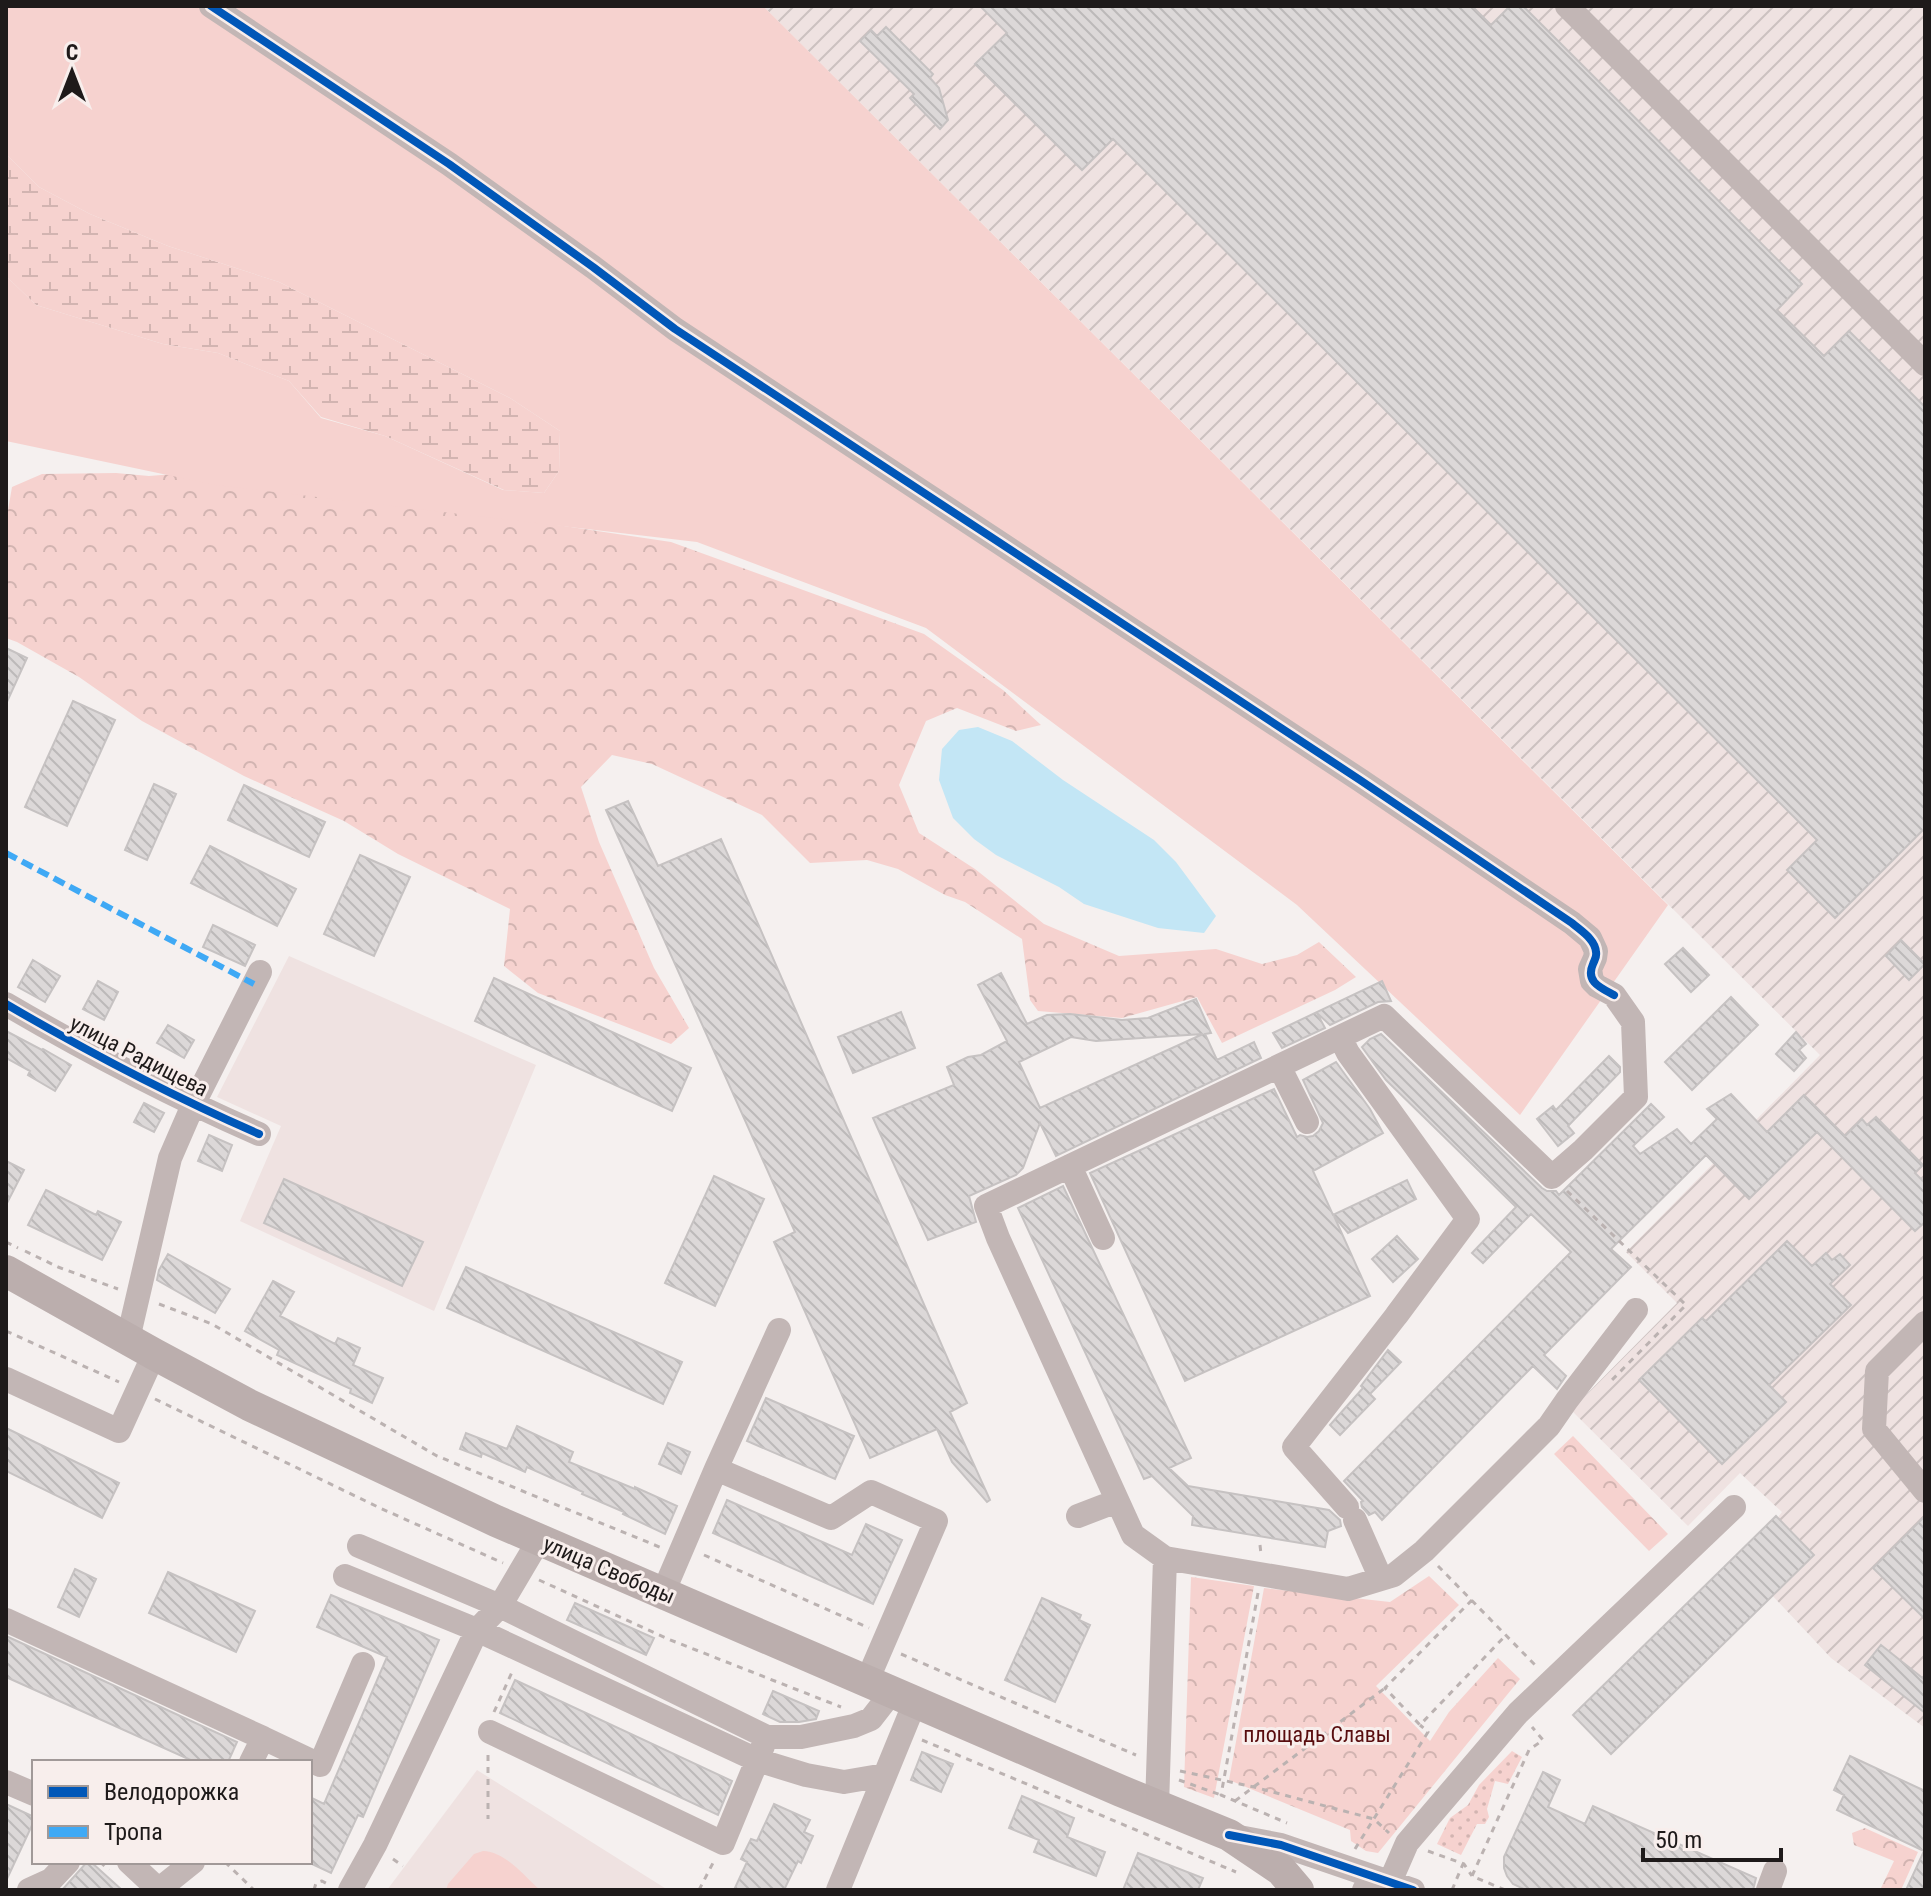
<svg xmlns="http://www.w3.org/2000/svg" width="1931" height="1896" font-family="'Roboto Condensed',sans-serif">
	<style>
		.built { fill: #efe2e1 }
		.industrial { fill: url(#industrial-furrows) }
		.grass { fill: url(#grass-dots) }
		.forest { fill: url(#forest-crowns) }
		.wetland { fill: url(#wetland-marsh) }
		.garden { fill: #f6d2cf }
		.water { fill: #c3e6f5 }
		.building { fill: url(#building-back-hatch); stroke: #c6c2c2; stroke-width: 2; fill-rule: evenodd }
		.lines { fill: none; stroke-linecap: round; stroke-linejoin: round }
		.path { stroke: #bbb2b1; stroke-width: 3; stroke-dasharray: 6 6; stroke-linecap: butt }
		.minor { stroke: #c2b6b5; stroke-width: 24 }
		.major { stroke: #bbaead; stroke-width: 32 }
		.quiet { stroke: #3fa9f5; stroke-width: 6; stroke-dasharray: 12 6; stroke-linecap: butt }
		.cycleway-casing { stroke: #f8eeec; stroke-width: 13 }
		.cycleway { stroke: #0057b8; stroke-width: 8 }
		.labels { text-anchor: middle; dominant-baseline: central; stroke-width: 6; stroke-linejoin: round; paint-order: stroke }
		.street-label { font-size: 22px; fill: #1e1a1a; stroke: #f8eeec }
		.park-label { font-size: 22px; fill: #580d0f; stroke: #f8eeec }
	</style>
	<defs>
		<pattern id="industrial-furrows" width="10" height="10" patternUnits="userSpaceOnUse" patternTransform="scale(2)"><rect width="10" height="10" fill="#efe2e1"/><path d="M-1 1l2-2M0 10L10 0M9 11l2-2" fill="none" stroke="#ccc1c0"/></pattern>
		<pattern id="grass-dots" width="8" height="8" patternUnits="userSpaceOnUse" patternTransform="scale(2)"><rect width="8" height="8" fill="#f6d2cf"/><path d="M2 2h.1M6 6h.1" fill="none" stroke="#d2b4b1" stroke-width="1.8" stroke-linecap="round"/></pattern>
		<pattern id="forest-crowns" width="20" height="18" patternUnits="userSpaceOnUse" patternTransform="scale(2)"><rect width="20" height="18" fill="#f6d2cf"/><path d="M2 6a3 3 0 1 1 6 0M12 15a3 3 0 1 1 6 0" fill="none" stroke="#d2b4b1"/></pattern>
		<pattern id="wetland-marsh" width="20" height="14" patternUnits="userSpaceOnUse" patternTransform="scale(2)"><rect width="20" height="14" fill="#f6d2cf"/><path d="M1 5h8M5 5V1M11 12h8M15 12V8" fill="none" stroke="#d2b4b1"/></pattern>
		<pattern id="building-back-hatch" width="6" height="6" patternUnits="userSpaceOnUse" patternTransform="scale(2)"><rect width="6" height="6" fill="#dcd8d8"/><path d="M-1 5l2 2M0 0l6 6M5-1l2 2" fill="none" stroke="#bcb9b9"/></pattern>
	</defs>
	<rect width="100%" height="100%" fill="#f5f0ef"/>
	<!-- built -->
	<path class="built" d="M289 956 536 1065 434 1311 240 1221 281 1126 217 1097Z
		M477 1770 668 1890H387Z"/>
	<!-- industrial -->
	<path class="industrial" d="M763 6H1925V1728L1831 1658 1769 1592 1776 1520 1782 1512 1740 1473 1688 1526 1571 1410 1677 1303 1626 1252 1820 1055Z"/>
	<!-- grass -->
	<path class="grass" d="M1512 1751 1522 1757 1508 1784 1495 1781 1487 1809 1489 1817 1485 1824H1477L1461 1855 1437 1844 1450 1818 1468 1805 1479 1785Z"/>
	<!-- forest -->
	<path class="forest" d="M236 469 517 519 671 542 924 634 1003 690 1041 725 1016 731 957 708 926 721 899 785 919 833 975 869 1044 924 1119 956 1216 949 1262 964 1297 955 1319 942 1356 977 1335 990 1222 1043 1197 997 1122 1018 1038 1011 1030 1000 1022 939 965 902 945 895 898 869 867 860 810 863 762 815 652 764 612 755 581 787 599 842 654 968 689 1028 671 1044 538 993 504 966 510 909 398 854 344 821 244 776 142 721 79 677 17 642 6 638V522L12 487 42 474 116 473 149 476Z
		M1573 1436 1668 1534 1649 1551 1554 1454Z
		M1429 1576 1459 1605 1376 1686 1430 1741 1449 1712 1498 1658 1520 1679 1378 1853 1366 1851 1351 1841 1350 1830 1229 1780 1264 1588 1390 1602Z
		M1191 1577 1254 1586 1214 1798 1184 1787Z
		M1865 1828 1918 1852 1901 1890H1880L1894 1861 1854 1845 1852 1833Z"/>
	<!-- wetland -->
	<path class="wetland" d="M6 154 39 187 90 214 168 246 279 282 510 398 560 431 559 471 544 493 504 490 385 436 321 417 289 381 218 353 163 344 36 305 6 276Z"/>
	<!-- garden -->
	<path class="garden" d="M6 6H763L1668 905 1520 1115 1297 905 926 628 697 542 215 485 6 441V276L36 305 163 344 218 353 289 381 321 418 385 436 503 490 544 493 559 471 560 431 510 398 279 282 168 246 90 214 39 187 6 154Z
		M483 1851C506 1852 523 1875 540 1890H446L448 1884 474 1854Z"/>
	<!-- water -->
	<path class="water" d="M978 727 1012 741 1063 780 1154 840 1176 862 1216 916 1204 933 1158 928 1084 904 1059 887 996 855 974 839 953 818 939 780 942 749 959 730Z"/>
	<!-- building -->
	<path class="building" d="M980 6H1472L1491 25 1510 6H1523L1802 284 1777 310 1824 356 1849 331 1925 407V828L1835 918 1787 870 1817 840 1113 139 1082 170 975 64 1007 33Z
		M886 27 933 74 930 78 939 88 948 120 940 129 910 98 914 94 860 41 871 30 877 36Z
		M6 648 27 658 6 704Z
		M73 701 115 720 67 826 25 807Z
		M154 784 176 794 147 860 125 850Z
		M244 785 325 822 309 857 228 820Z
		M628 801 658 866 721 839 967 1403 950 1412 990 1500 987 1502 952 1462 937 1429 870 1458 774 1242 795 1232 606 810Z
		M210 846 296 889 277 926 191 883Z
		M360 855 410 877 374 956 324 934Z
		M213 925 255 945 245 966 203 947Z
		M1901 940 1925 964 1909 980 1886 956Z
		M1683 948 1709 975 1691 992 1665 964Z
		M33 960 60 976 45 1002 18 987Z
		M1001 973 1027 1024 1047 1015 1070 1014 1122 1020 1148 1018 1196 999 1211 1033 1205 1034 1217 1060 1254 1042 1261 1058 1056 1156 1040 1123 1023 1168 1016 1175 969 1196 976 1222 928 1240 873 1118 954 1085 947 1067 968 1057 981 1055 1007 1041 978 985ZM1203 1034 1040 1108 1019 1062 1071 1037 1096 1041Z
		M494 978 691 1068 672 1111 475 1021Z
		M98 981 118 992 104 1020 83 1009Z
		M1382 981 1391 1001 1378 1002 1330 1025 1317 1013 1325 1028 1282 1048 1273 1033Z
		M1731 997 1758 1025 1692 1090 1665 1062Z
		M901 1012 915 1048 853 1073 838 1037Z
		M168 1025 194 1040 184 1058 157 1043Z
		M6 1031 42 1050 43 1049 71 1065 55 1091 28 1075 30 1071 6 1058Z
		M1796 1032 1806 1044 1799 1050 1806 1058 1794 1071 1776 1054Z
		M1381 1034 1542 1188 1547 1191H1556L1559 1195 1651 1104 1664 1117 1633 1146 1640 1154 1677 1129 1691 1144 1717 1119 1707 1109 1731 1094 1767 1132 1804 1095 1845 1136 1862 1119 1867 1125 1876 1117 1923 1165 1915 1173 1925 1183V1222L1915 1231 1817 1132 1749 1199 1706 1155 1611 1249 1631 1267 1544 1355 1566 1376 1557 1389 1533 1366 1382 1520 1375 1512 1369 1515 1362 1507 1361 1502 1363 1501 1344 1481 1571 1252 1531 1214 1483 1263 1472 1253 1516 1207 1386 1080 1362 1047 1370 1039Z
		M1609 1056 1620 1067V1072L1568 1126 1574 1133 1558 1146 1537 1119 1553 1106 1556 1110Z
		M1336 1062 1370 1109 1383 1133 1313 1171 1333 1215 1407 1180 1416 1199 1348 1233 1334 1216 1370 1296 1185 1381 1090 1173 1274 1089 1297 1137 1300 1135 1307 1137 1313 1136 1319 1131 1323 1123 1303 1080Z
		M144 1103 164 1113 154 1132 134 1122Z
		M209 1135 232 1145 222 1171 198 1161Z
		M6 1161 24 1170 6 1205Z
		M714 1176 764 1199 715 1306 665 1283Z
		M284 1179 423 1242 402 1286 264 1223Z
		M1063 1186 1191 1458 1169 1468 1188 1486 1329 1510 1340 1520 1341 1526 1328 1531 1325 1547 1192 1525 1193 1516 1152 1476 1144 1479 1018 1208Z
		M46 1190 96 1215 98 1211 121 1222 102 1260 28 1225Z
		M1397 1236 1418 1259 1393 1282 1372 1259Z
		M1787 1241 1812 1266 1826 1253 1832 1260 1840 1254 1850 1265 1830 1284 1851 1305 1769 1385 1786 1402 1722 1464 1639 1380 1702 1318 1706 1321Z
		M168 1254 230 1289 215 1313 157 1280 159 1270Z
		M466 1267 682 1362 663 1404 447 1308Z
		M273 1281 294 1292 280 1316 335 1344 338 1338 360 1348 353 1365 383 1378 372 1403 350 1393 351 1389 277 1355 279 1350 245 1331Z
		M1388 1350 1401 1362 1370 1394 1375 1399 1340 1435 1330 1425 1363 1388 1361 1386Z
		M766 1398 854 1436 835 1479 747 1441Z
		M517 1426 573 1452 569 1462 635 1489V1487L677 1506 665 1534 623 1514 624 1512 582 1494 583 1492 527 1467 525 1472 482 1453 481 1457 460 1449 466 1433 507 1449Z
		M6 1428 119 1483 102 1518 6 1471Z
		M668 1443 690 1452 681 1474 659 1464Z
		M727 1500 852 1555 866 1524 902 1540 873 1604 713 1533Z
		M1776 1516 1814 1555 1611 1754 1573 1715Z
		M1925 1516V1619L1873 1568Z
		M75 1569 96 1579 79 1617 58 1607Z
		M168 1572 255 1611 236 1652 149 1613Z
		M331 1595 439 1640 363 1817 358 1815 331 1873 310 1863V1797L324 1804 387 1657 317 1627Z
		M1042 1598 1081 1615 1079 1620 1090 1625 1055 1702 1005 1680Z
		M575 1603 654 1638 646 1655 567 1620Z
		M6 1636 237 1742 228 1762H195L6 1677Z
		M1881 1645 1925 1680V1713L1865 1665Z
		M515 1680 732 1781 718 1815 500 1713Z
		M773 1691 819 1711 816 1719 799 1722H780L763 1714Z
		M922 1752 953 1764 941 1792 911 1780Z
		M1850 1756 1925 1791V1890H1906L1924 1851 1837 1810 1844 1795 1834 1790Z
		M1543 1772 1560 1780 1548 1807 1585 1824 1593 1806 1756 1878 1753 1890H1526L1513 1884 1507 1876 1504 1868V1857Z
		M1022 1796 1074 1818 1067 1837 1105 1852 1096 1876 1034 1852 1039 1840 1009 1828Z
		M6 1804 34 1817V1821L6 1881Z
		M774 1804 810 1820 804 1832 813 1836 801 1863 798 1861 784 1890H734L747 1862 741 1859 751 1839 757 1841Z
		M1138 1853 1203 1878 1198 1890H1123Z
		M87 1862H91L122 1890H62Z"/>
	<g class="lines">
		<!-- path -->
		<path class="path" d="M1567 1191 1686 1305 1608 1384
			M6 1242 18 1248
			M25 1251 58 1267 118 1289
			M159 1304 212 1324 437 1456 662 1548
			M6 1331 119 1382
			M155 1399 380 1508 503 1563
			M1260 1545 1261 1554
			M704 1555 869 1628
			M1438 1566 1536 1666
			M539 1580 668 1639 841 1707
			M1258 1593 1221 1795 1287 1823
			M1472 1600 1385 1688 1420 1725 1506 1635
			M901 1654 1136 1755
			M494 1712 513 1670H514
			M922 1740 1236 1872
			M488 1755V1819
			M1180 1771 1254 1787 1374 1819 1389 1833
			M1179 1780 1221 1795
			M1235 1801 1385 1688
			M1355 1849 1428 1732 1420 1725
			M1428 1851 1464 1864 1472 1876
			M393 1859 403 1866
			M100 1862 109 1870
			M225 1862 254 1890
			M314 1890 316 1883 322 1881 331 1886
			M699 1890 714 1861
			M1452 1890 1463 1864
			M1505 1890 1472 1876 1529 1750 1543 1740 1532 1727"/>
		<!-- minor -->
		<path class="minor" d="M211 6 449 164 593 267 675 329 1360 780 1572 923 1590 938 1596 951 1595 958 1590 969 1592 981 1597 986 1614 995 1633 1022 1636 1097 1583 1150 1552 1177 1384 1016 986 1206 998 1238 1133 1535 1165 1558 1348 1589 1394 1575 1424 1551 1549 1426 1567 1400 1636 1310
			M1567 6 1925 364
			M6 1004C88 1052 172 1096 259 1134
			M1340 1037 1348 1053 1468 1219 1396 1316 1294 1447 1347 1507
			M1279 1066 1307 1122
			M1070 1166 1103 1238
			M1925 1323 1877 1371 1874 1429 1925 1491
			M128 1339 170 1158 193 1105 260 972
			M6 1379 119 1431 154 1354
			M716 1469 831 1518 871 1492 936 1521 867 1681
			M1078 1516 1117 1501
			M1355 1520 1381 1579
			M359 1546 500 1606 767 1737H801L854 1726 871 1719 892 1692
			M345 1576 477 1630 757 1760 806 1775 844 1782 885 1775
			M663 1593 716 1469 779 1330
			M6 1620 263 1738
			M490 1732 723 1843 763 1746
			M251 1762 263 1738 320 1765 363 1664
			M6 1782 34 1794
			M1157 1806 1165 1558
			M1239 1837 1281 1845 1413 1890
			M129 1862 159 1890
			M29 1890 51 1880 68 1862
			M158 1890 193 1862
			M350 1890 375 1845 477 1630 500 1606 539 1540
			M838 1890 915 1702
			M1364 1890 1390 1882 1407 1843 1518 1713 1734 1507
			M1768 1890 1775 1871"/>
		<!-- major -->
		<path class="major" d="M6 1271 154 1354 249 1405 496 1521 1121 1791 1229 1835 1281 1870 1298 1890"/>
		<!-- quiet -->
		<path class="quiet" d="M6 853 254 984"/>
		<!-- cycleway casing -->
		<g class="cycleway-casing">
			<path id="cycleway" d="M211 6 449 164 593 267 675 329 1360 780 1572 923C1581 931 1595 939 1596 952 1597 957 1595 959 1593 964 1585 982 1601 988 1614 995
				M6 1004C88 1052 172 1096 259 1134
				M1229 1835 1281 1845 1413 1890"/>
		</g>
		<!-- cycleway -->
		<use href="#cycleway" class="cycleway"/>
	</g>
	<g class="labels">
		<!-- street labels -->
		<g class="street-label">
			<text transform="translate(139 1056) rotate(27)">улица Радищева</text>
			<text transform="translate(609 1570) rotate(23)">улица Свободы</text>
		</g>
		<!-- park labels -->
		<g class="park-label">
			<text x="1317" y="1734">площадь Славы</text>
		</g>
	</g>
	<!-- border -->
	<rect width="1931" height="1896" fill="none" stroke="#1e1a1a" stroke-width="16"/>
	<!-- legend -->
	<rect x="32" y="1760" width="280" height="104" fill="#f8eeec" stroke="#a19998" stroke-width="2"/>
	<rect x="48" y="1786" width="40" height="12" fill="#0057b8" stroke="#a19998" stroke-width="2"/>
	<text x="104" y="1800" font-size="24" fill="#1e1a1a">Велодорожка</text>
	<rect x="48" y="1826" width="40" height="12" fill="#3fa9f5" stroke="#a19998" stroke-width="2"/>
	<text x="104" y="1840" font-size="24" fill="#1e1a1a">Тропа</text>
	<!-- north arrow -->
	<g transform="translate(72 72)" stroke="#f8eeec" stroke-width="6" paint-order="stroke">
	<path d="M0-6L14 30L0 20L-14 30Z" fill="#1e1a1a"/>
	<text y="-12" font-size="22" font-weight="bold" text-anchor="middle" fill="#1e1a1a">С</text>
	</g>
	<!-- scale -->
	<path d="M1643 1848v12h138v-12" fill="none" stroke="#1e1a1a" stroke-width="4"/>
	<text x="1655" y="1848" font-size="24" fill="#1e1a1a" stroke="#f8eeec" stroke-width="6" paint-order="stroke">50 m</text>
</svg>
